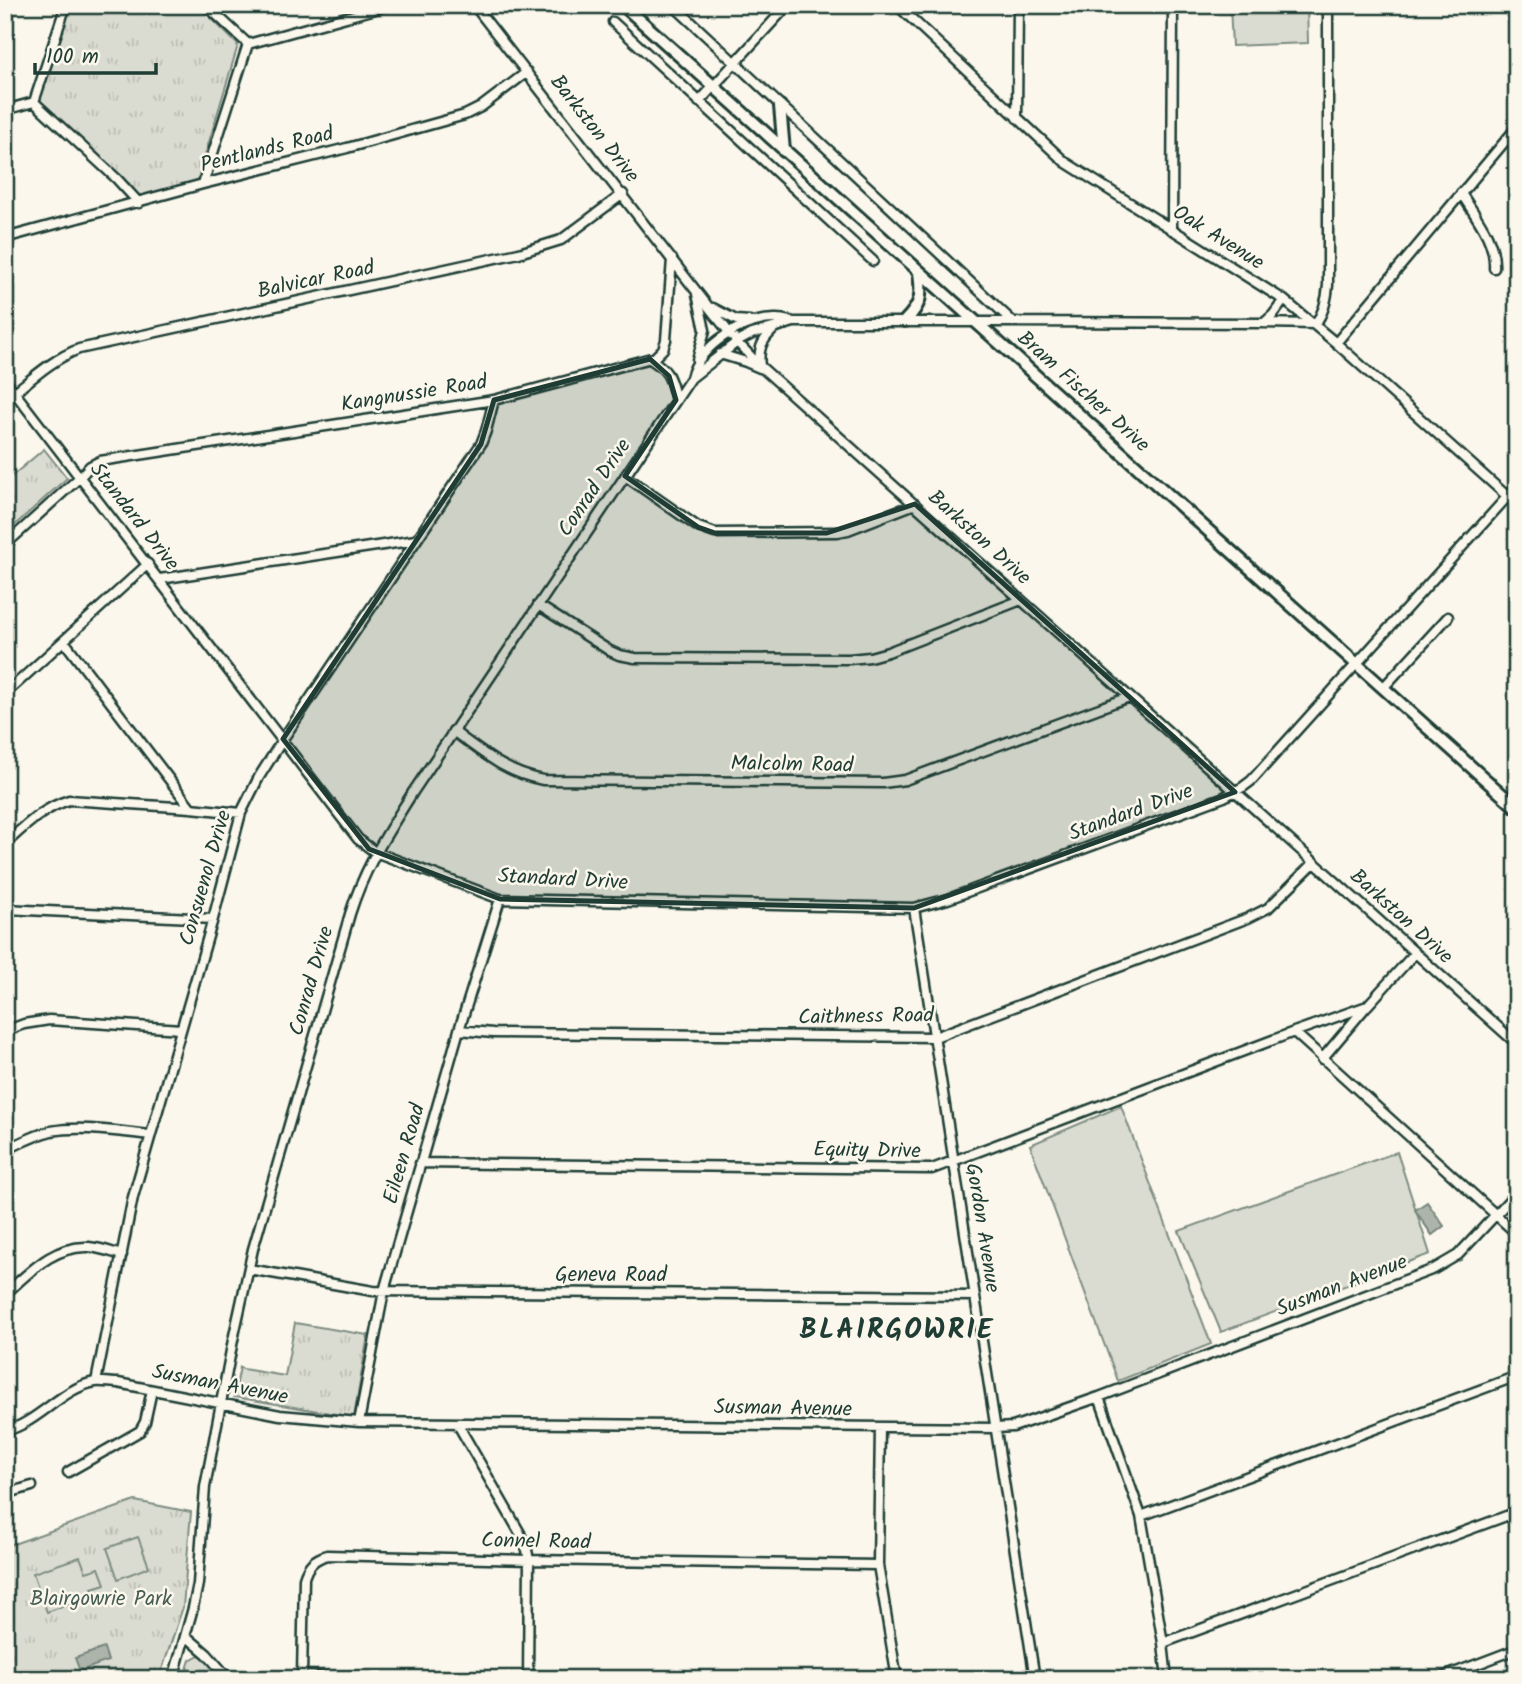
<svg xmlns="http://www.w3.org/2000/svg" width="1522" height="1684" font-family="Kalam,sans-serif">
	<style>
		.grass { fill: url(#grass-tufts); stroke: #7d8c82; stroke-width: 2 }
		.garden { fill: #dbdcd1; stroke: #7d8c82; stroke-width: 2 }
		.water { fill: #adb4aa; stroke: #74847b; stroke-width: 2 }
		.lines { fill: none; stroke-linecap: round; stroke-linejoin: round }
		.minor-casing { stroke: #1f3d34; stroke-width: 13 }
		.major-casing { stroke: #1f3d34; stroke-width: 16 }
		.minor { stroke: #fbf7ec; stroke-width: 8 }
		.major { stroke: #fbf7ec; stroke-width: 10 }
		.marked { fill: #1f3d34; fill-opacity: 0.2; stroke: #1f3d34; stroke-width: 5; stroke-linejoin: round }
		.labels { text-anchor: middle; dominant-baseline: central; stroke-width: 5; stroke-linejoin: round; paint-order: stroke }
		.street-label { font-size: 21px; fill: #1f3d34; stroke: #fbf7ec }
		.park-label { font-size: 21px; fill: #455d53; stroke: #fbf7ec }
		.district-label { font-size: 28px; font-weight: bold; letter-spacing: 2px; fill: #1f3d34; stroke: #fbf7ec }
	</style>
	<defs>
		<pattern id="grass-tufts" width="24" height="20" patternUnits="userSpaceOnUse" patternTransform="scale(1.75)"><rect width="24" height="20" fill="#dbdcd1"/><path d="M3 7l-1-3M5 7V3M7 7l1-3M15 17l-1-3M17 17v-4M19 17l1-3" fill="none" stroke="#bcbeb4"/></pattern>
	</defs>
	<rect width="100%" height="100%" fill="#fbf7ec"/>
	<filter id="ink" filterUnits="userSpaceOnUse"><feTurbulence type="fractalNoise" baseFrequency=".0143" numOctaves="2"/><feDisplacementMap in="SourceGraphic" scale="14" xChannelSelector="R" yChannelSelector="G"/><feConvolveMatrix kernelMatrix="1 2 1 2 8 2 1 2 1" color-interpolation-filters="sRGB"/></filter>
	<g filter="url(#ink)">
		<!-- grass -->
		<path class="grass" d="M64 5H198L238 45 197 182 135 197 35 101Z
			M44 449 67 478 5 534V482Z
			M295 1323 368 1335 354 1417 234 1397 240 1367 243 1369 285 1376Z
			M135 1501 191 1512 183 1607 159 1679H5V1547Z
			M199 1655 207 1657 215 1667 200 1679H184L190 1660Z"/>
		<!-- garden -->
		<path class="garden" d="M1230 5H1307L1308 43 1232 46Z
			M1121 1106 1211 1344 1118 1381 1030 1145Z
			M1397 1152 1430 1254 1221 1332 1179 1231Z
			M138 1537 149 1567 118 1579 107 1548Z
			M80 1557 86 1572 99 1568 105 1584 92 1588 94 1595 47 1612 33 1573Z"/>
		<!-- water -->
		<path class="water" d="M1427 1202 1444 1226 1432 1235 1415 1210Z
			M104 1648 108 1661 80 1671 75 1658Z"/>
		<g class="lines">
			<!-- minor casing -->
			<g class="minor-casing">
				<path id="minor" d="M66 5 34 102 117 179 139 203
					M474 5 707 305 737 342 760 366 1517 1044
					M673 5 1013 322
					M897 5 1065 162 1284 300 1336 343 1517 505
					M1513 5 1517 8
					M613 22 873 261
					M248 44 390 5
					M699 102 788 5
					M5 110 34 102
					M1017 118 1018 5
					M203 184 248 44 206 5
					M1461 193C1475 216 1496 240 1494 268
					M1172 230 1173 5
					M5 238 203 184 347 148 465 115 481 107 527 72
					M713 308 736 320 750 321
					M1264 323 1273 315 1284 300
					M1336 343 1517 127
					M720 354 746 362 760 368
					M650 359C671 372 670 379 676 400
					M697 360 705 330 697 294
					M760 366C758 350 761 342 772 331
					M691 378C698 346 745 317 778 319 783 319 789 321 794 322H1013L1264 323 1315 324C1324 313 1327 299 1328 285V5
					M5 380 358 839 375 852 500 899 914 908 948 899 1224 797 1243 787 1251 781 1517 486
					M15 392C35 376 55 358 79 349L519 253 561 240 623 194
					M625 476 698 527 715 533 838 532 848 530 915 504
					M5 545 80 477 90 466 100 461 494 400 655 357 663 349 666 340 672 259
					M160 579 416 540
					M538 605 610 651 619 655 635 658 849 659 870 657 888 652 1021 600
					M64 641 191 808
					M1383 688 1448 617
					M5 694 148 564
					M453 731C483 753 506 773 543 780L883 783 905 780 1129 697
					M5 844C25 826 43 808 69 800L191 808 241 813
					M914 908 1035 1679
					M5 909 213 919
					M459 1030 493 1033 935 1037 1248 918 1268 908 1314 863
					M5 1031 24 1024 49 1020 181 1029
					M1294 1032 1517 1234
					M1322 1059 1365 1008
					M5 1150C20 1143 35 1135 51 1131 83 1125 119 1132 151 1135
					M420 1163 932 1169 1294 1032 1367 1006 1415 953
					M249 1269 373 1291 975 1296
					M5 1294C30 1272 54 1245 89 1247 100 1248 111 1252 122 1255
					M96 1382 133 1197 213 919 241 813 259 777 283 739 481 444 486 431 494 400
					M1099 1397 1141 1516 1163 1643 1167 1679
					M359 1422 384 1291 459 1030 500 899
					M457 1423 520 1533 527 1550 529 1560 528 1679
					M880 1427 878 1565 897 1679
					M5 1431C38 1423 62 1388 95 1382 102 1381 111 1383 118 1383L280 1415 359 1422 996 1428 1013 1427 1099 1397 1434 1269 1458 1255 1517 1192
					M68 1472 140 1431 145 1422 152 1390
					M5 1494 32 1486
					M1511 1515 1517 1530
					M1141 1516 1517 1376
					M186 1636 207 1654 229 1679
					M1163 1643 1517 1512
					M302 1676 304 1578C308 1565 314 1559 327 1555L529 1560 878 1565
					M173 1679 193 1608 198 1584 205 1487 233 1340 253 1249 350 914C365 866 387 834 413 792L691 378 737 342 752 334 794 322
					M301 1679 302 1676 383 1679
					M1438 1679 1517 1649"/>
			</g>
			<!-- major casing -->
			<g class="major-casing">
				<path id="major" d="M623 5 1517 808
					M780 106 784 151
					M905 321C922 304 922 295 919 272"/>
			</g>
			<!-- minor -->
			<use href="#minor" class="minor"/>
			<!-- major -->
			<use href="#major" class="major"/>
		</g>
	</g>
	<!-- marked area -->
	<path class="marked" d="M650 359 669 376 676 400 625 476 698 527 715 533H827L915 504 1235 792 914 908 500 899 369 849 283 739 481 444 494 400Z"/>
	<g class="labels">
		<!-- street labels -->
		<g class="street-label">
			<text transform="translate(594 129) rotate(52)">Barkston Drive</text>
			<text transform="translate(267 150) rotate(-14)">Pentlands Road</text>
			<text transform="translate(1218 238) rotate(32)">Oak Avenue</text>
			<text transform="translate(316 280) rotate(-12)">Balvicar Road</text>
			<text transform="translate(1083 392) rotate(42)">Bram Fischer Drive</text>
			<text transform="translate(414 394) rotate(-9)">Kangnussie Road</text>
			<text transform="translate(595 488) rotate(-56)">Conrad Drive</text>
			<text transform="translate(134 517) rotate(52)">Standard Drive</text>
			<text transform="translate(979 538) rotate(42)">Barkston Drive</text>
			<text transform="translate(792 765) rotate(1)">Malcolm Road</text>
			<text transform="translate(1131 813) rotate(-20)">Standard Drive</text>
			<text transform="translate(206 878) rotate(-74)">Consuenol Drive</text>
			<text transform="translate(563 880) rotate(3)">Standard Drive</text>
			<text transform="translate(1401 917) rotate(42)">Barkston Drive</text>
			<text transform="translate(312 981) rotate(-74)">Conrad Drive</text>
			<text transform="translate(866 1017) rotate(-1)">Caithness Road</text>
			<text transform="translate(867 1151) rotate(1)">Equity Drive</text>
			<text transform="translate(405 1154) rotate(-74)">Eileen Road</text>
			<text transform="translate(982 1228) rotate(81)">Gordon Avenue</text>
			<text x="611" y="1275">Geneva Road</text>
			<text transform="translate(1342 1286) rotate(-21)">Susman Avenue</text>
			<text transform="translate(220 1385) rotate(11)">Susman Avenue</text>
			<text transform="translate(783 1409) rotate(1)">Susman Avenue</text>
			<text transform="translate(536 1542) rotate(1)">Connel Road</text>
		</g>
		<!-- park labels -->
		<g class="park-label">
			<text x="101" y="1599">Blairgowrie Park</text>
		</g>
		<!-- district labels -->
		<g class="district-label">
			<text x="897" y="1330">BLAIRGOWRIE</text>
		</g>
	</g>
	<!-- margin -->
	<rect width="1522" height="1684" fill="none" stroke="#fbf7ec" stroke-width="28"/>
	<rect x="14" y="14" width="1494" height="1656" fill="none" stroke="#1f3d34" stroke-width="2.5" filter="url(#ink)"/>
	<!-- scale -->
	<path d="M35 63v10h121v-10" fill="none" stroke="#1f3d34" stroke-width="3.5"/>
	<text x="46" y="63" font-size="21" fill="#1f3d34" stroke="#fbf7ec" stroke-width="5" paint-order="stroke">100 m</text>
</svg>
